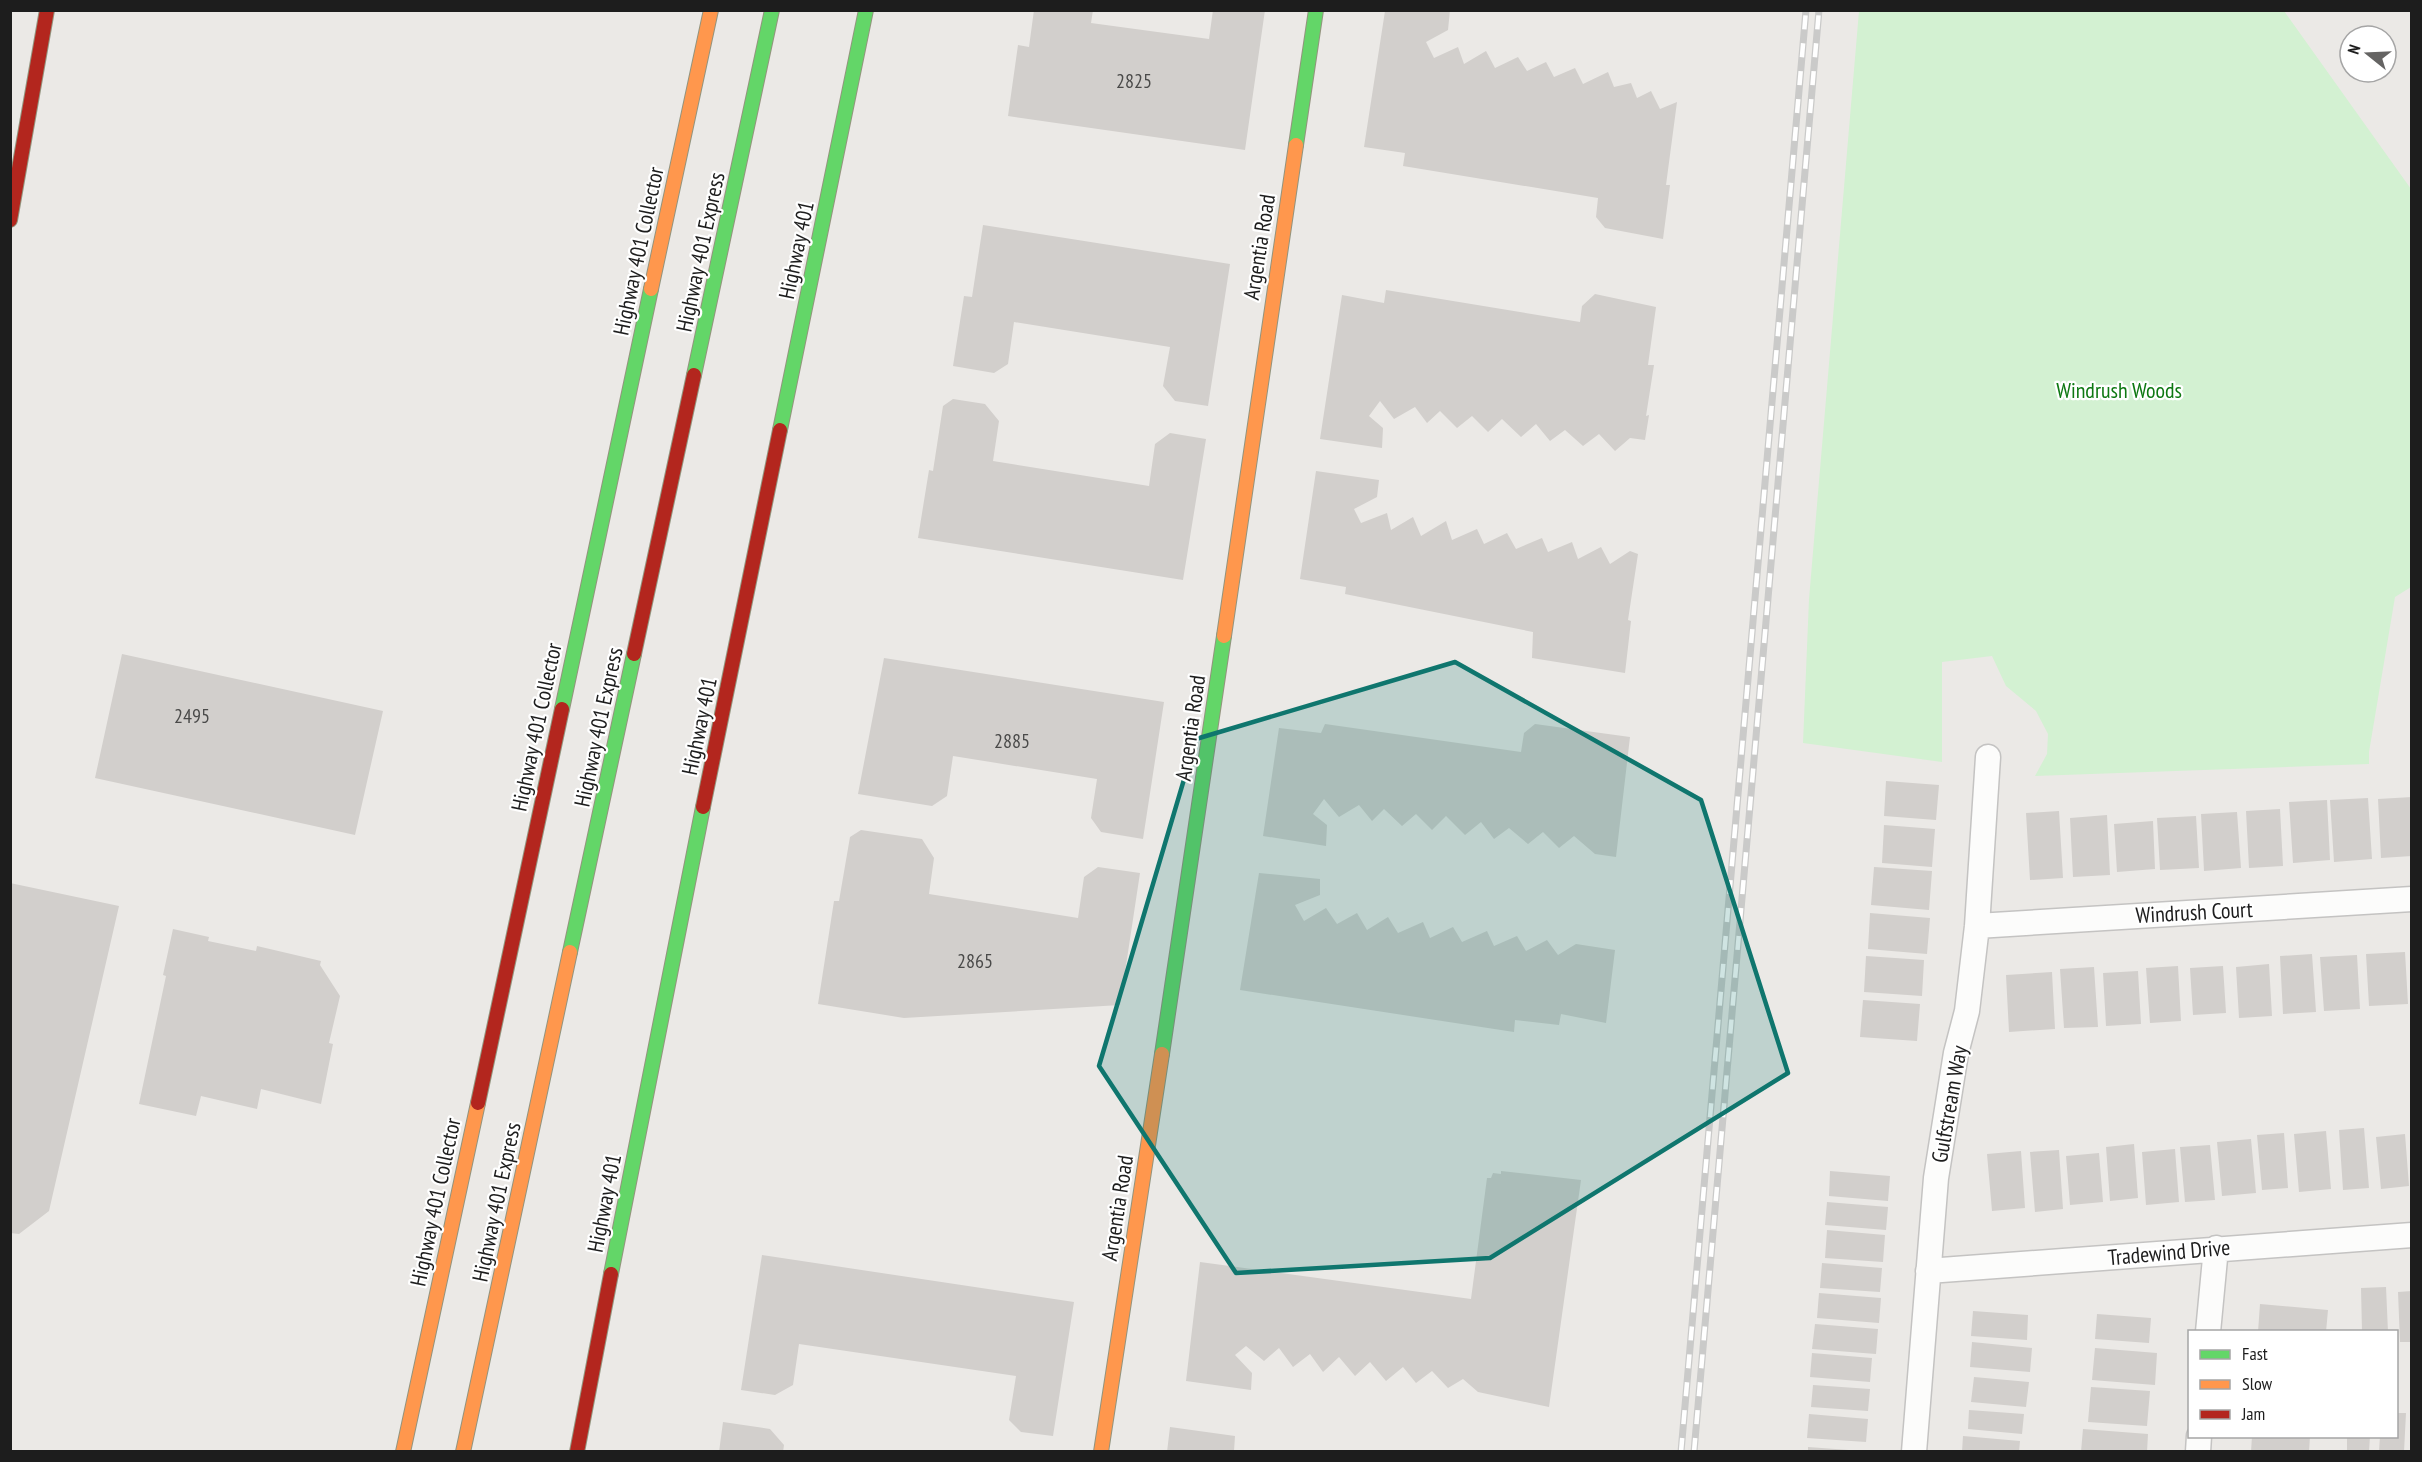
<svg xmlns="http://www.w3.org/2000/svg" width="2422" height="1462" font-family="'PT Sans Narrow',sans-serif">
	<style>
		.park { fill: #d3f1d2 }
		.building { fill: #d2cfcc }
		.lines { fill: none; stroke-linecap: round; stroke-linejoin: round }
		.street-casing { stroke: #c4c3c2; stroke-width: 27 }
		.fast-casing { stroke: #93947e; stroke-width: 16 }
		.slow-casing { stroke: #93947e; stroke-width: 16 }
		.jam-casing { stroke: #93947e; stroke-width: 16 }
		.street { stroke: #fcfcfb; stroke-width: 24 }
		.fast { stroke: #63d668; stroke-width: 14 }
		.slow { stroke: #ff974d; stroke-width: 14 }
		.jam { stroke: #b3261e; stroke-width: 14 }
		.rail-casing { stroke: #cacac9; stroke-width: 7 }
		.rail { stroke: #fff; stroke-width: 4.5; stroke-dasharray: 14; stroke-linecap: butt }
		.marked { fill: #0f766e; fill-opacity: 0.2; stroke: #0f766e; stroke-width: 4.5; stroke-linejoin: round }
		.labels { text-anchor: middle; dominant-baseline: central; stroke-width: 4.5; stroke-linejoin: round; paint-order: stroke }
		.number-label { font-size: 20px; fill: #4a4a49 }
		.street-label { font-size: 22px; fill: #1d1d1d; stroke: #fff }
		.park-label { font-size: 22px; fill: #0e7812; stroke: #fff }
	</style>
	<rect width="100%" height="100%" fill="#ebe9e6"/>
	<!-- park -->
	<path class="park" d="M1859 11H2284L2411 189V587L2395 597 2369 752V764L2035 776 2047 754 2048 734 2036 711 2006 686 1992 656 1942 662V762L1803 743 1809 599Z"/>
	<!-- building -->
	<path class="building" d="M1034 10H1093L1091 23 1209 39 1213 10H1265L1245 150 1008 116 1018 45 1029 47Z
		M1450 10 1448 30 1426 42 1434 58 1458 47 1464 64 1486 51 1495 68 1518 57 1527 71 1546 62 1554 77 1575 68 1583 84 1608 72 1614 87 1631 83 1637 98 1651 91 1660 109 1677 102 1666 185H1670L1663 239 1605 228 1596 217 1598 198 1403 166 1405 153 1364 147 1385 11Z
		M983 225 1230 264 1208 406 1175 401 1163 386 1170 347 1014 322 1008 364 994 373 953 366 964 296 972 297Z
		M1386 290 1580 322 1582 306 1595 294 1656 307 1648 365H1654L1646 416 1649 415 1645 440 1630 438 1615 451 1599 434 1583 446 1565 430 1550 441 1536 424 1521 437 1502 419 1488 432 1472 416 1457 428 1440 411 1427 423 1415 407 1394 419 1380 401 1369 416 1383 428 1382 448 1320 439 1342 295 1384 303Z
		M953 399 985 404 999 421 993 461 1149 486 1155 444 1170 433 1206 439 1183 580 918 538 929 470 933 471 943 406Z
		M1316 471 1379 480 1377 497 1354 509 1361 523 1387 513 1391 530 1413 517 1421 536 1446 521 1452 540 1477 529 1484 544 1507 533 1516 549 1542 538 1548 552 1572 542 1578 559 1601 547 1610 564 1630 551 1638 554 1628 620 1631 621 1625 673 1532 658 1533 632 1345 594 1346 587 1300 579Z
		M122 654 383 711 355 835 95 778Z
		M884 658 1164 702 1143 839 1101 832 1091 818 1097 779 953 756 947 796 932 806 858 794Z
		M1325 724 1521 752 1524 733 1535 724 1630 737 1616 857 1595 854 1574 836 1559 848 1543 832 1528 844 1509 828 1494 839 1481 822 1465 835 1446 816 1432 830 1416 814 1402 826 1384 809 1372 821 1359 805 1339 817 1324 799 1313 814 1327 825 1326 846 1263 836 1279 728 1321 733Z
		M1886 781 1939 785 1936 820 1884 816Z
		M2412 797V856L2381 858 2378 799Z
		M2368 798 2372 859 2334 862 2330 800Z
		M2327 800 2330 860 2293 863 2289 802Z
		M2280 809 2283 866 2249 868 2246 811Z
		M2059 811 2063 878 2030 880 2026 813Z
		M2237 812 2241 868 2204 871 2201 814Z
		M2107 815 2110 875 2073 877 2070 818Z
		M2196 816 2199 868 2160 870 2157 818Z
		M2153 821 2155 869 2117 872 2114 824Z
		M1884 825 1935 829 1932 867 1882 863Z
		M861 830 922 839 934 858 929 894 1078 918 1084 877 1098 867 1140 873 1120 1005 904 1018 818 1004 834 901H839L850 837Z
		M1874 867 1932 871 1929 910 1871 905Z
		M1259 873 1320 879V895L1295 905 1304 921 1326 908 1337 924 1357 913 1367 930 1388 917 1398 933 1423 922 1430 938 1453 927 1462 942 1487 931 1494 946 1517 936 1526 951 1547 940 1558 955 1576 944 1615 950 1606 1023 1561 1014 1559 1025 1515 1020 1514 1032 1240 990Z
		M10 883 119 906 49 1211 19 1234 10 1233Z
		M1870 913 1930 918 1927 954 1868 949Z
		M173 929 209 937 208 941 256 951 257 946 321 961 320 965 340 996 329 1043 333 1044 321 1104 261 1089 257 1109 201 1096 196 1116 139 1104 166 976 163 975Z
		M2405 952 2408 1004 2369 1006 2366 954Z
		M2312 954 2316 1012 2283 1014 2280 956Z
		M2357 955 2360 1009 2324 1011 2320 957Z
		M1866 956 1924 960 1922 996 1864 992Z
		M2269 964 2272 1016 2239 1018 2236 967Z
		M2178 966 2181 1021 2150 1023 2146 968Z
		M2223 966 2226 1013 2193 1015 2190 968Z
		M2094 967 2098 1027 2064 1028 2060 969Z
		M2138 971 2141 1024 2106 1026 2103 973Z
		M2052 972 2055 1029 2009 1032 2006 975Z
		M1863 1000 1920 1004 1917 1041 1860 1037Z
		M2364 1128 2369 1188 2343 1190 2339 1130Z
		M2326 1131 2331 1189 2299 1192 2294 1134Z
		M2284 1133 2288 1188 2262 1190 2257 1135Z
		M2405 1134 2409 1186 2381 1189 2376 1137Z
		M2251 1139 2256 1193 2222 1196 2217 1142Z
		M2134 1144 2138 1198 2110 1201 2106 1147Z
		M2210 1145 2215 1200 2185 1202 2180 1147Z
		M2175 1149 2179 1202 2146 1205 2142 1152Z
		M2059 1150 2063 1209 2035 1212 2030 1152Z
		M2021 1151 2025 1208 1992 1211 1987 1154Z
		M2099 1153 2103 1202 2070 1205 2066 1156Z
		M1501 1171 1581 1180 1549 1407 1478 1392 1463 1379 1448 1388 1432 1371 1416 1383 1403 1367 1386 1381 1370 1362 1355 1376 1339 1357 1323 1372 1310 1354 1293 1367 1279 1348 1264 1361 1246 1346 1235 1355 1252 1373 1251 1390 1186 1381 1200 1262 1471 1299 1487 1178H1491L1493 1173 1501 1174Z
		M1830 1171 1890 1176 1888 1201 1829 1196Z
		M1827 1202 1888 1207 1886 1230 1825 1225Z
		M1827 1230 1885 1235 1883 1262 1825 1258Z
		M762 1255 1074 1302 1053 1436 1021 1432 1009 1420 1016 1376 799 1344 793 1385 775 1395 741 1390Z
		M1822 1263 1882 1268 1880 1292 1820 1288Z
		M2386 1287 2388 1332H2362L2361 1288Z
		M2412 1291V1342H2400L2398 1292Z
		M1819 1293 1881 1298 1879 1323 1817 1318Z
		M2260 1304 2328 1310 2326 1332H2258Z
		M1973 1311 2028 1315 2027 1340 1971 1336Z
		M2097 1314 2151 1318 2149 1343 2095 1339Z
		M1815 1324 1878 1329 1876 1354 1812 1349Z
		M1972 1342 2032 1348 2030 1372 1970 1367Z
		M2095 1348 2157 1353 2155 1385 2092 1380Z
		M1812 1353 1872 1358 1870 1382 1810 1377Z
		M1974 1377 2029 1382 2026 1407 1971 1402Z
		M1813 1385 1870 1389 1868 1411 1811 1407Z
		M2091 1387 2150 1391 2147 1426 2088 1422Z
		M1969 1410 2024 1414 2022 1434 1968 1429Z
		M2396 1413H2406L2404 1452H2379L2380 1436H2396Z
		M1809 1414 1868 1419 1866 1442 1807 1438Z
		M723 1422 770 1429 784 1445 783 1452H719Z
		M1170 1427 1235 1436 1234 1451 1167 1452Z
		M2083 1429 2148 1434 2147 1452H2081Z
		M1963 1436 2020 1441 2019 1452H1962Z
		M2252 1436H2310L2309 1452H2251Z
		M2347 1436H2370L2369 1452H2347Z
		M1808 1447 1849 1450V1452H1808Z"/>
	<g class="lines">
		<!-- street casing -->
		<g class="street-casing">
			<path id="street" d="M1977 926 2412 899
				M1928 1271 2412 1235
				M2208 1332 2216 1248
				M1914 1452 1936 1178 1956 1053 1967 1011 1977 926 1988 757
				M2198 1452 2199 1436"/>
		</g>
		<!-- fast casing -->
		<g class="fast-casing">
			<path id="fast" d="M1296 145 1316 10
				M694 375 772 10
				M780 430 866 10
				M562 709 651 289
				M570 952 634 654
				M1162 1054 1224 636
				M611 1274 703 807"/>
		</g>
		<!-- slow casing -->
		<g class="slow-casing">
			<path id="slow" d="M651 289 711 10
				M1224 636 1296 145
				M403 1452 478 1103
				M463 1452 570 952
				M1101 1452 1162 1054"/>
		</g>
		<!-- jam casing -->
		<g class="jam-casing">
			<path id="jam" d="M10 220 47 10
				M634 654 694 375
				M703 807 780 430
				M478 1103 562 709
				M577 1452 611 1274"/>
		</g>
		<!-- street -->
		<use href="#street" class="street"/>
		<!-- fast -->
		<use href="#fast" class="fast"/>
		<!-- slow -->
		<use href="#slow" class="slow"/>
		<!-- jam -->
		<use href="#jam" class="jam"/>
		<!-- rail casing -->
		<g class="rail-casing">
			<path id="rail" d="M1681 1452 1806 10
				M1694 1452 1819 10"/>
		</g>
		<!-- rail -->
		<use href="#rail" class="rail"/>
	</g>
	<!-- marked area -->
	<path class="marked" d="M1455 662 1701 800 1788 1073 1490 1258 1236 1273 1099 1066 1196 739Z"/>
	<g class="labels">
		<!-- number labels -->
		<g class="number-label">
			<text x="1134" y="81">2825</text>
			<text x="192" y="716">2495</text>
			<text x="1012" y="741">2885</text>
			<text x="975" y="961">2865</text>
		</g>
		<!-- street labels -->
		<g class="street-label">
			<text transform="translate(1259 247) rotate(-81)">Argentia Road</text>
			<text transform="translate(796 250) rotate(-78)">Highway 401</text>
			<text transform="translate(638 251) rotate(-78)">Highway 401 Collector</text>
			<text transform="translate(700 252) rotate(-78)">Highway 401 Express</text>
			<text transform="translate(699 726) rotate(-78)">Highway 401</text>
			<text transform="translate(536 727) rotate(-78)">Highway 401 Collector</text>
			<text transform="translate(598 727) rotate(-78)">Highway 401 Express</text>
			<text transform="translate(1190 728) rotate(-82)">Argentia Road</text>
			<text transform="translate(2194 912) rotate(-3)">Windrush Court</text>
			<text transform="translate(1949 1104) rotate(-80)">Gulfstream Way</text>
			<text transform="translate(435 1202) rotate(-78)">Highway 401 Collector</text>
			<text transform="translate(496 1202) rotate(-78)">Highway 401 Express</text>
			<text transform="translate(604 1203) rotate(-79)">Highway 401</text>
			<text transform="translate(1117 1208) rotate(-81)">Argentia Road</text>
			<text transform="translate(2169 1252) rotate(-5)">Tradewind Drive</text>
		</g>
		<!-- park labels -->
		<g class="park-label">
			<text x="2119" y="390">Windrush Woods</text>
		</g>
	</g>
	<!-- border -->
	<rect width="2422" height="1462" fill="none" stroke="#1d1d1d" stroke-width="24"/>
	<!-- legend -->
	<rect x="2188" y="1330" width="210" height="108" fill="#ffffff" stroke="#a5a5a5" stroke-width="1.5"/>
	<rect x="2200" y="1350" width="30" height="9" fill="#63d668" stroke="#a5a5a5" stroke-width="1.5"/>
	<text x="2242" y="1360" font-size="18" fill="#1d1d1d">Fast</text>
	<rect x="2200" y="1380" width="30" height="9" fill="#ff974d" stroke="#a5a5a5" stroke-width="1.5"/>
	<text x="2242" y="1390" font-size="18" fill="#1d1d1d">Slow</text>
	<rect x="2200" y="1410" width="30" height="9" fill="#b3261e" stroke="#a5a5a5" stroke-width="1.5"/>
	<text x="2242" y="1420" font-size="18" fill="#1d1d1d">Jam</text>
	<!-- north arrow -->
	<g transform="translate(2368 54) rotate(288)"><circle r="28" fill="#ffffff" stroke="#a5a5a5" stroke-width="1.5"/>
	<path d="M0-4.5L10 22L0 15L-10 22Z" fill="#656463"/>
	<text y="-9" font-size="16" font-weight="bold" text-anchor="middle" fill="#1d1d1d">N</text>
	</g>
</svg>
